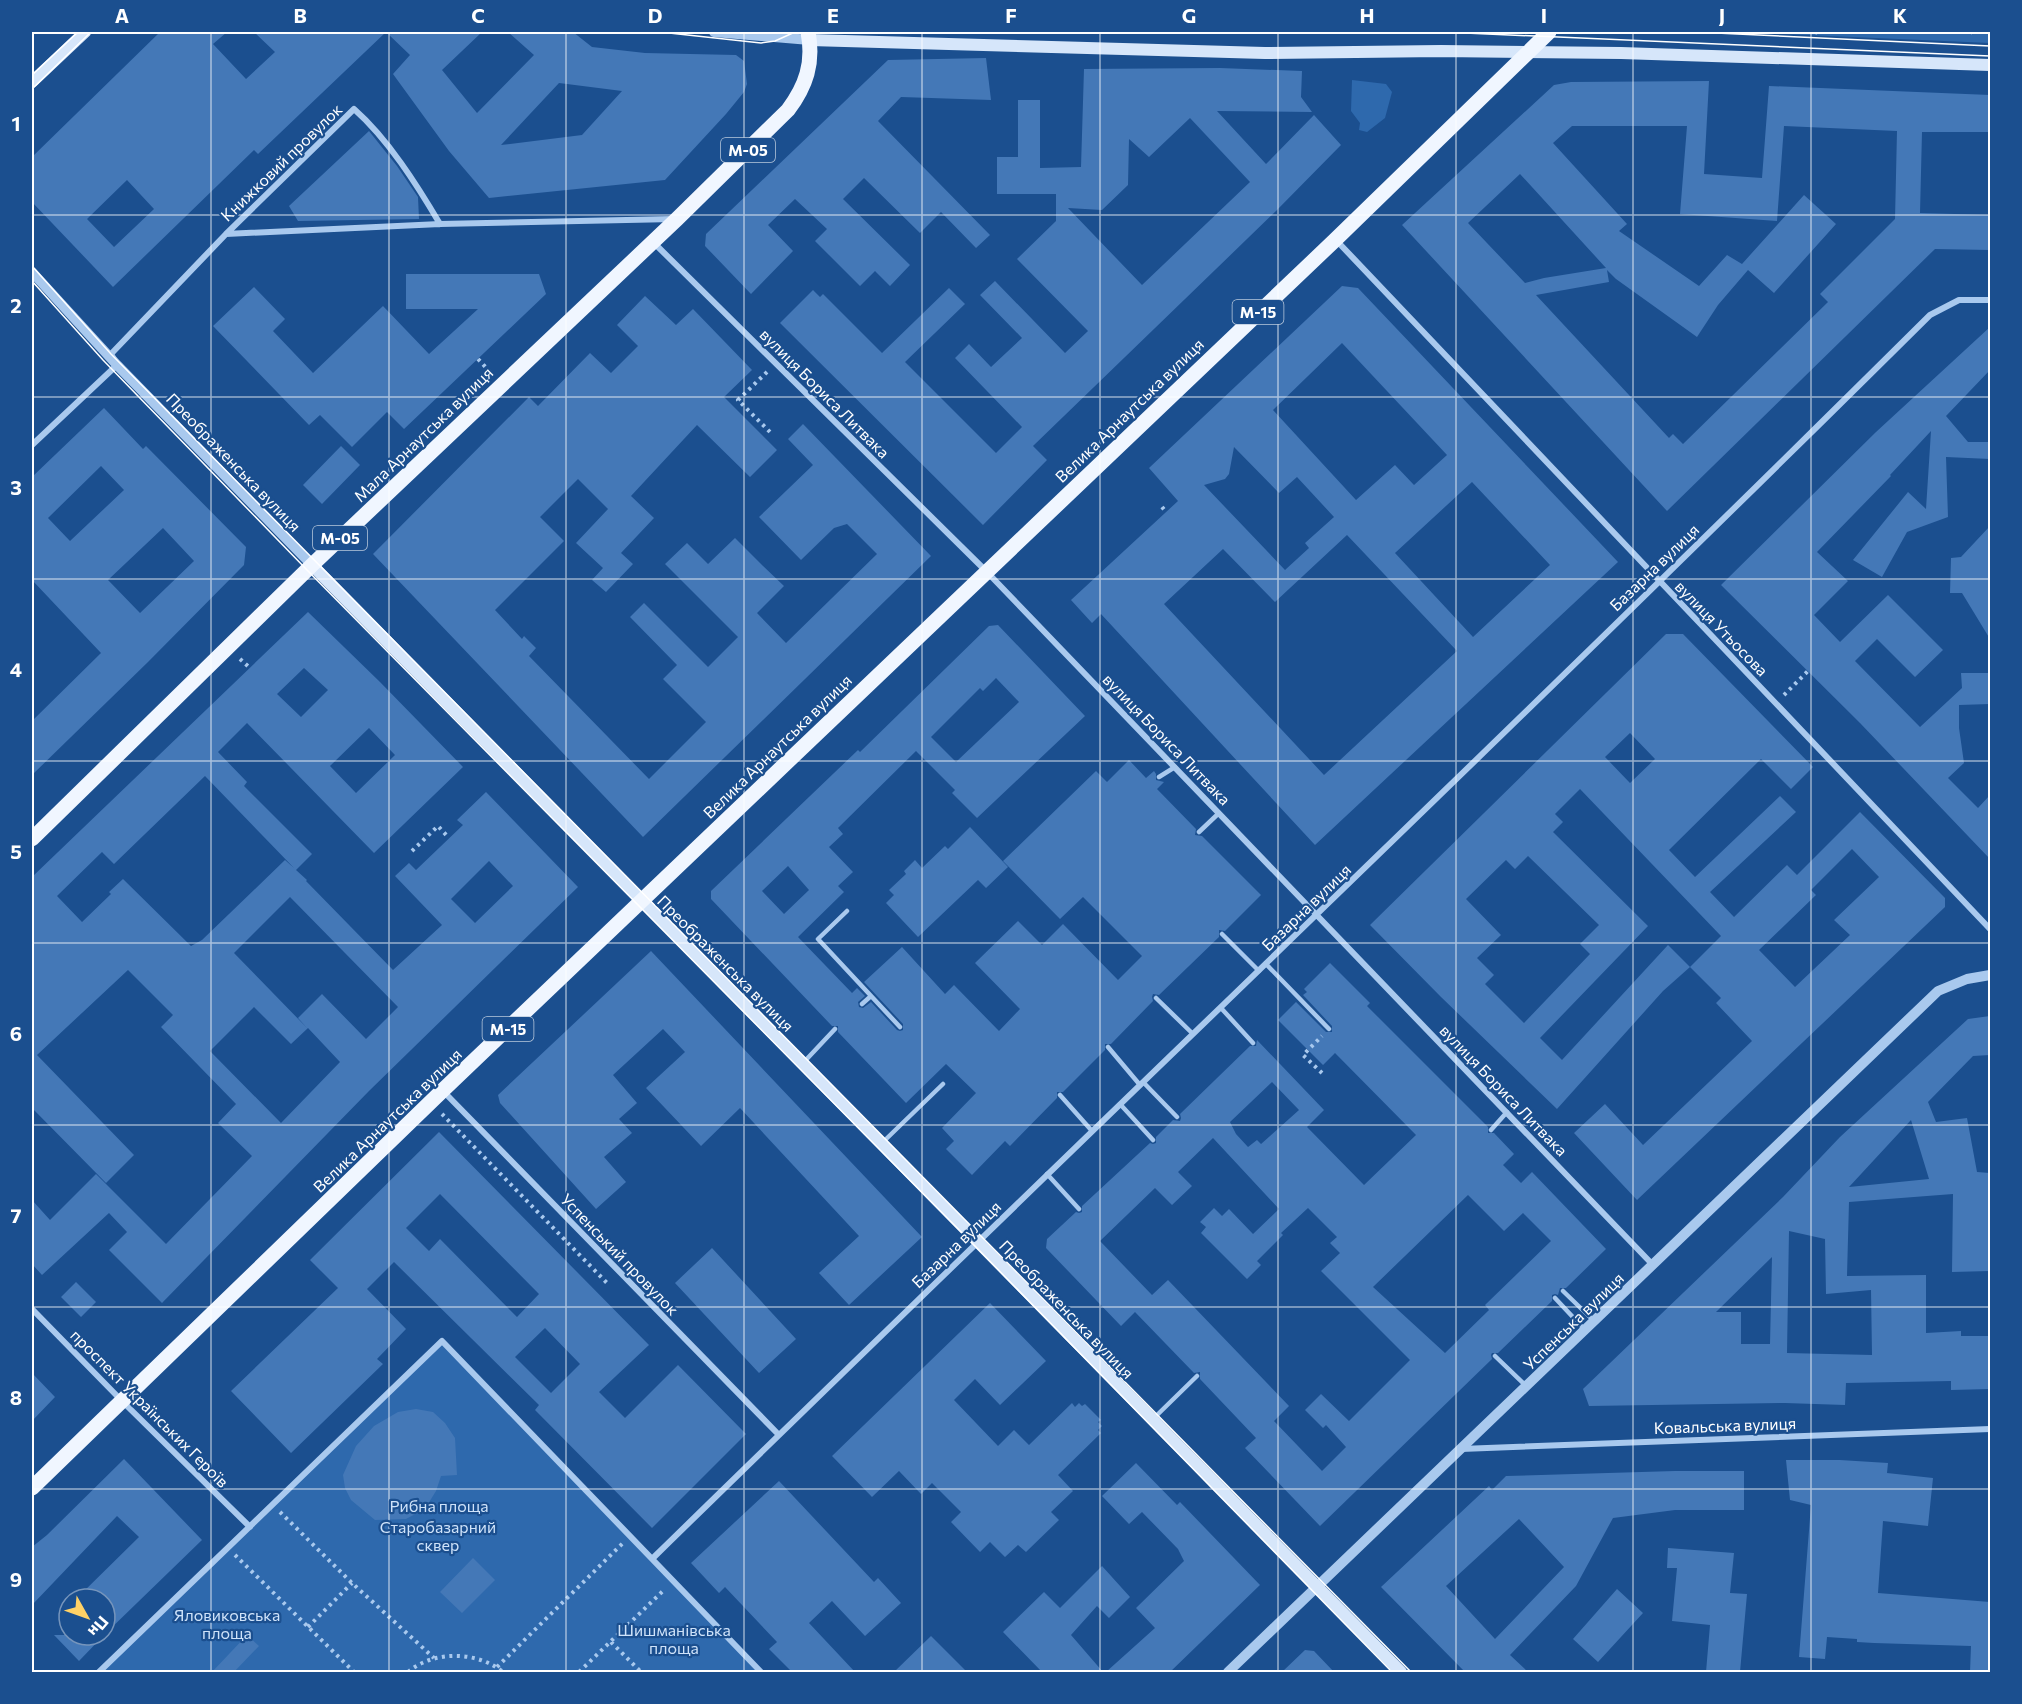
<svg xmlns="http://www.w3.org/2000/svg" width="2022" height="1704" font-family="Commissioner,sans-serif">
	<style>
		.green { fill: #2e69ad }
		.building { fill: #4478b7; fill-rule: evenodd }
		.lines { fill: none; stroke-linecap: round; stroke-linejoin: round }
		.path { stroke: #a9c9ee; stroke-width: 4; stroke-dasharray: 3 4.5; stroke-linecap: butt }
		.service { stroke: #a9c9ee; stroke-width: 4.5 }
		.minor { stroke: #a9c9ee; stroke-width: 6 }
		.tertiary { stroke: #a9c9ee; stroke-width: 10 }
		.secondary { stroke: #d6e6fa; stroke-width: 12 }
		.primary { stroke: #f0f6ff; stroke-width: 15 }
		.tram { stroke: #fff; stroke-width: 1.5 }
		.grid { fill: none; stroke: #fff; stroke-width: 1.5; stroke-opacity: 0.55 }
		.labels { text-anchor: middle; dominant-baseline: central; stroke-width: 4.5; stroke-linejoin: round; paint-order: stroke }
		.shield { fill: #1b4f8f; stroke: #bbcadd; stroke-width: 1.5 }
		.shield-label { font-size: 15px; font-weight: bold; fill: #fff }
		.street-label { font-size: 16px; fill: #fff; stroke: #1b4f8f }
		.park-label { font-size: 16px; fill: #cfe3fa; stroke: #1b4f8f }
		.neatline { fill: none; stroke: #fff; stroke-width: 2 }
		.grid-label { font-size: 20px; text-anchor: middle; font-weight: bold; fill: #fff }
	</style>
	<rect width="100%" height="100%" fill="#1b4f8f"/>
	<!-- green -->
	<path class="green" d="M1740 32H1990V43Z
		M1352 80 1386 84 1392 92 1385 118 1367 132 1359 130 1360 123 1351 111Z
		M442 1341 761 1672H99Z"/>
	<!-- building -->
	<path class="building" d="M160 32H227L213 44 246 79 275 52 254 32H386L258 154 254 150 113 287 32 202V157ZM127 180 154 209 114 247 87 219Z
		M386 32H482L442 70 477 113 534 55 508 32H573L592 47 645 53 736 55 744 61 747 84 744 92 726 114 665 180 489 198 449 151 393 74 410 55ZM559 83 622 91 582 135 501 145Z
		M986 58 991 100 901 97 878 121 990 235 976 248 941 212 920 233 864 178 843 199 910 265 890 286 875 271 860 286 815 241 827 229 795 199 768 225 793 251 751 294 705 246 706 234 888 60Z
		M1220 68 1302 71 1301 97 1312 112 1217 111 1266 164 1314 115 1341 145 1276 211 1033 446 1047 460 983 525 780 323 813 290 820 297 823 294 882 353 949 288 965 304 905 362 996 453 1022 427 955 358 969 344 991 367 1022 338 980 295 995 281 1065 353 1088 331 1017 259 1056 221V194H997V157H1018V100H1040V168L1081 167 1084 69ZM1190 118 1250 182 1142 285 1068 208 1102 210 1128 185 1129 139 1149 157Z
		M1709 81 1704 174 1762 178 1769 86 1990 95V132H1922L1920 213 1990 215V250L1935 249 1667 511 1402 225 1554 85 1571 82ZM1572 126H1687L1680 214 1777 221 1784 126 1897 131 1895 219 1820 294 1828 302 1683 444 1673 434 1669 438 1536 295 1609 282 1607 270 1616 279 1697 337 1718 305 1748 270 1774 293 1836 224 1804 195 1742 264 1727 255 1699 286 1619 231 1627 224 1553 143ZM1520 174 1606 268 1544 278 1525 283 1468 223Z
		M369 131 397 166 418 197 419 219 298 221 289 206Z
		M406 274H539L546 294 404 429 387 412 352 447 320 415 309 425 213 326 254 287 285 319 273 331 313 373 383 306 429 354 478 309H406Z
		M1342 286 1358 288 1618 562 1315 845 1101 614 1092 623 1071 600 1178 501 1149 468ZM1342 343 1447 455 1414 485 1395 465 1356 500 1273 410ZM1234 447 1279 493 1297 477 1334 517 1305 543 1309 548 1285 570 1204 485 1225 479 1229 474ZM1472 482 1550 565 1473 637 1395 553ZM1347 535 1457 651 1324 775 1164 604 1223 549 1275 602Z
		M645 296 676 325 693 309 752 370 724 397 777 450 750 477 697 425 631 496 654 518 621 553 633 564 606 592 592 580 603 568 576 543 608 509 578 479 540 517 564 541 495 610 522 639 524 636 536 648 529 656 649 779 706 722 663 679 677 665 630 617 644 603 708 667 738 637 665 564 687 543 708 564 735 538 762 565 784 586 757 613 786 643 877 554 847 524 834 528 801 560 759 517 813 465 788 439 803 424 931 556 643 837 373 554 529 397 538 406 590 353 611 373 638 346 617 325Z
		M1990 327V370L1946 416 1968 442H1990V459L1946 457 1948 517 1907 532 1882 577 1853 560 1908 492 1926 509 1931 431 1890 475 1891 476 1817 552 1848 581 1814 615 1840 642 1888 595 1943 650 1915 677 1877 639 1855 661 1920 727 1962 688 1961 673H1990V704L1959 705V728L1964 763 1948 778 1978 808 1990 795V859L1860 723 1721 585 1876 432Z
		M104 408 143 449 146 446 246 547 244 565 148 662 32 775V721L101 653 32 580V477ZM101 466 124 490 70 541 48 518ZM163 528 194 561 140 613 108 580Z
		M341 446 360 465 322 504 303 485Z
		M1990 526V639L1962 593H1950L1951 558 1961 557Z
		M308 612 380 682 463 767 374 853 247 723 218 752 247 782 244 786 312 854 296 870 307 880 306 881 393 970 442 925 395 876 409 863 416 870 463 825 457 820 486 792 578 887 369 1091 162 1303 109 1250 127 1232 109 1213 42 1275 32 1264V1200L50 1220 96 1174 166 1244 252 1156 218 1123 236 1104 161 1027 173 1015 128 970 37 1055 134 1155 106 1183 32 1108V877ZM304 668 328 690 301 717 277 694ZM369 728 395 755 356 793 330 766ZM205 776 294 868 285 860 202 940 191 946 123 879 109 892 111 894 82 922 57 896 102 852 114 864ZM489 861 513 886 475 923 451 899ZM290 897 398 1007 366 1039 322 994 298 1018 307 1028 234 953ZM254 1007 291 1044 308 1028 340 1062 281 1123 210 1051Z
		M998 625 1085 716 977 818 952 793 955 790 916 751 838 828 843 834 829 847 853 872 838 886 844 892 798 937 852 993 857 988 865 996 858 1002 859 1007 863 1008 871 1002 897 1030 900 1031 903 1030V1024L864 982 902 947 945 994 954 985 999 1031 1020 1009 975 963 1018 921 1042 945 1063 924 1118 980 1142 956 1083 897 1060 919 1003 861 1096 771 1107 782 1129 760 1146 778 1154 771 1156 774V780L1164 782 1157 789 1196 829 1195 835 1202 836 1261 895 1225 931 1219 930V937L1159 995 1153 994 1152 997 1153 1001 1111 1044H1105V1050L1063 1092H1057V1098L1010 1146 1005 1141 972 1175 946 1149 954 1141 942 1128 976 1093 946 1064 906 1103 838 1032V1026H832L711 899V891L858 750 860 752 989 626ZM996 678 1019 702 956 762 931 737 980 688 983 691ZM788 866 809 890 784 914 762 891Z
		M1666 634H1683L1813 767 1791 789 1761 759 1669 850 1695 877 1780 796 1796 812 1710 892 1734 917 1787 865 1797 875 1860 812 1945 898V907L1637 1200 1574 1133 1605 1104 1643 1145 1752 1041 1716 1003 1721 998 1690 967 1663 991 1557 1109 1441 997 1370 925ZM1630 733 1655 759 1630 783 1605 757ZM1580 789 1721 936 1690 967 1668 945 1562 1060 1540 1038 1648 926 1553 832 1563 822 1555 814ZM1852 849 1879 877 1834 920 1850 935 1795 987 1759 950 1816 895 1811 890ZM1528 856 1599 925 1580 944 1590 954 1524 1023 1485 984 1494 975 1477 958 1501 935 1466 899 1506 860 1515 869Z
		M970 827 1008 867 986 888 978 880 918 937 886 903 894 895 889 890 906 874 904 871 915 860 922 868 945 846 948 849Z
		M651 951 922 1237 849 1305 819 1273 859 1236 740 1108 701 1146 646 1088 685 1052 663 1029 613 1075 637 1103 619 1119 632 1133 604 1157 626 1182 596 1209 500 1103 498 1095Z
		M1330 963 1370 1003 1367 1006 1488 1127V1133H1494L1514 1154 1503 1165 1521 1183 1532 1172 1606 1249 1566 1288H1560L1558 1295 1555 1294 1552 1295V1301L1498 1353H1492L1491 1355 1492 1359 1320 1526 1245 1448 1256 1438 1200 1379V1372L1194 1373 1135 1312 1121 1326 1046 1248 1047 1239 1076 1212 1079 1213 1082 1212V1206L1150 1143 1153 1144 1156 1143V1137L1173 1120 1180 1121 1181 1118 1180 1114 1250 1046H1256L1257 1040 1324 1110 1307 1127 1364 1185 1416 1135 1335 1053 1323 1065 1278 1020 1296 1002 1326 1032H1332V1026L1303 995 1307 992 1304 989ZM1272 1082 1299 1110 1261 1144 1257 1140 1248 1147 1236 1134 1230 1122ZM1213 1138 1279 1209 1253 1234 1229 1209 1222 1216 1214 1208 1200 1222 1206 1227 1201 1233 1247 1279 1261 1265 1257 1261 1283 1235 1281 1233 1308 1208 1337 1237 1330 1243 1340 1253 1321 1271 1410 1360 1349 1421 1321 1394 1305 1410 1323 1428 1326 1425 1346 1447 1322 1471 1274 1421 1289 1406 1168 1280 1152 1295 1100 1241 1155 1188 1172 1205 1192 1186 1178 1172ZM1468 1195 1504 1231 1523 1213 1551 1241 1485 1305 1489 1310 1445 1353 1373 1287Z
		M1990 1016V1055L1973 1056 1928 1102 1936 1122 1967 1118 1977 1172 1990 1173V1271L1952 1272 1953 1194 1849 1202 1847 1276 1926 1275V1333L1961 1331V1336H1990V1389L1951 1390V1381L1846 1383 1845 1405 1785 1403 1589 1406 1583 1389 1783 1197 1840 1137 1968 1019ZM1911 1120 1929 1179 1849 1187ZM1789 1231 1825 1239 1826 1294 1871 1290 1872 1355 1787 1353ZM1772 1257 1770 1344H1741V1312H1716Z
		M439 1132 649 1345 599 1392 625 1418 678 1365 746 1434 652 1528 535 1410 539 1405 394 1262 367 1289 406 1329 377 1359 383 1364 291 1453 231 1391 338 1288 310 1260ZM440 1194 539 1294 517 1317 440 1239 429 1251 406 1228ZM545 1328 580 1364 551 1393 515 1357Z
		M712 1248 796 1339 759 1373 675 1283Z
		M76 1282 96 1302 81 1317 61 1297Z
		M990 1303 1046 1361 1000 1405 975 1379 954 1400 998 1446 1014 1430 1029 1445 1072 1403 1075 1407 1079 1403 1082 1406 1085 1404 1101 1420 1098 1422 1102 1426 1098 1430 1101 1433 1058 1475 1073 1491 1051 1512 1059 1520 1026 1552 1018 1545 1005 1557 990 1542 980 1552 951 1522 961 1512 932 1483 921 1494 899 1471 872 1497 832 1456Z
		M32 1373 55 1397 32 1421Z
		M416 1409 433 1412 445 1423 455 1438 457 1475 441 1476 436 1491 428 1504 419 1512 406 1519 375 1520 351 1500 345 1488 343 1475 356 1446 374 1426 398 1412Z
		M124 1459 202 1540 105 1634V1599H76L139 1537 117 1516 32 1605V1547L47 1535Z
		M1786 1460H1840L1888 1463 1887 1473 1933 1478 1928 1526 1883 1521 1878 1593 1990 1602V1672H1970L1971 1646 1874 1643 1857 1642V1639L1827 1637 1825 1659 1799 1657 1811 1505 1790 1500Z
		M1136 1463 1177 1505 1180 1502 1260 1585 1170 1672H1106L1155 1628 1136 1608 1184 1561 1178 1549 1142 1512 1129 1524 1102 1496Z
		M1675 1471H1744V1510H1675L1613 1518 1576 1586 1510 1655 1528 1672H1465L1381 1587 1489 1486 1492 1490 1506 1476ZM1519 1519 1564 1567 1495 1639 1446 1586Z
		M779 1481 874 1582 878 1578 901 1603 865 1636 832 1601 809 1623 855 1672H792L769 1649 777 1642 725 1587 719 1593 691 1563Z
		M1668 1548 1734 1553 1730 1593 1747 1594 1740 1672H1706L1710 1625 1672 1621 1677 1568H1667Z
		M473 1558 495 1580 462 1613 440 1592Z
		M1102 1566 1130 1597 1109 1618 1097 1606 1071 1635 1103 1672H1042L1003 1632 1044 1592 1060 1608Z
		M1617 1589 1643 1613 1598 1662 1573 1639Z
		M54 1635H104L79 1661Z
		M247 1635 259 1646 234 1672H212Z
		M931 1636 967 1672H894Z
		M1305 1650 1314 1651 1334 1672H1282Z"/>
	<g class="lines">
		<!-- path -->
		<path class="path" d="M1972 32 1973 33
			M1815 33 1817 32
			M1861 34V32
			M478 359 491 373
			M767 372 738 400 771 433
			M1162 507 1166 512
			M240 659 250 668
			M1784 695 1808 671
			M412 851 438 826 449 838
			M1322 1073 1303 1055 1322 1036
			M442 1114 607 1283
			M280 1512 352 1583 434 1658
			M235 1555 354 1672
			M308 1627 352 1583
			M611 1642 641 1672
			M497 1667 623 1543
			M408 1672C434 1650 477 1651 503 1672
			M579 1672 665 1589"/>
		<!-- service -->
		<path class="service" d="M1159 777 1175 767
			M1199 832 1219 813
			M847 911 818 939 900 1027
			M1222 934 1259 971
			M1266 964 1329 1029
			M1156 998 1193 1034
			M862 1004 871 996
			M1221 1008 1253 1043
			M1108 1047 1140 1085
			M804 1062 835 1029
			M1143 1082 1177 1117
			M1060 1095 1092 1131
			M1120 1104 1153 1140
			M1491 1130 1507 1112
			M883 1142 943 1084
			M1047 1174 1079 1209
			M1563 1291 1594 1321
			M1555 1298 1585 1330
			M1495 1356 1526 1386
			M1154 1418 1197 1376"/>
		<!-- minor -->
		<path class="minor" d="M226 234 354 109C388 139 417 185 440 224
			M1336 240 1990 929
			M653 242 986 571 1653 1265
			M32 445 117 365 111 354 226 234 440 224 674 219
			M444 1092 779 1435
			M32 1309 122 1401 250 1527
			M1461 1449 1990 1429
			M652 1559C1077 1143 1508 734 1930 315L1959 300H1990
			M99 1672 442 1341 761 1672"/>
		<!-- tertiary -->
		<path class="tertiary" d="M714 32 810 40
			M32 272 117 365 312 565
			M1228 1672 1938 991 1967 979 1990 975"/>
		<!-- secondary -->
		<path class="secondary" d="M810 40 1265 53 1441 51 1621 53 1990 65
			M32 82 85 32
			M312 565 1401 1672"/>
		<!-- primary -->
		<path class="primary" d="M32 839 312 565 677 219 788 110C806 86 814 63 808 32
			M32 1488 442 1091 1335 240 1549 32"/>
		<!-- tram -->
		<path class="tram" d="M660 32 761 43 775 41 795 32
			M756 32H775
			M1443 32 1990 56
			M1695 32 1990 46
			M32 75 78 32
			M32 89 91 32
			M32 266 111 354 1411 1672
			M32 281 103 360 307 570 974 1245 1392 1672"/>
	</g>
	<!-- grid -->
	<path class="grid" d="M211 32V1672M389 32V1672M566 32V1672M744 32V1672M922 32V1672M1100 32V1672M1278 32V1672M1456 32V1672M1633 32V1672M1811 32V1672M32 215H1990M32 397H1990M32 579H1990M32 761H1990M32 943H1990M32 1125H1990M32 1307H1990M32 1489H1990"/>
	<g class="labels">
		<!-- shield labels -->
		<g class="shield">
			<rect x="721" y="138" width="54" height="24" rx="4.5"/>
			<rect x="1232.5" y="300" width="51" height="24" rx="4.5"/>
			<rect x="313" y="526" width="54" height="24" rx="4.5"/>
			<rect x="482.5" y="1017" width="51" height="24" rx="4.5"/>
		</g>
		<g class="shield-label">
			<text x="748" y="150">М-05</text>
			<text x="1258" y="312">М-15</text>
			<text x="340" y="538">М-05</text>
			<text x="508" y="1029">М-15</text>
		</g>
		<!-- street labels -->
		<g class="street-label">
			<text transform="translate(281 162) rotate(-44)">Книжковий провулок</text>
			<text transform="translate(825 393) rotate(45)">вулиця Бориса Литвака</text>
			<text transform="translate(1129 410) rotate(-44)">Велика Арнаутська вулиця</text>
			<text transform="translate(423 434) rotate(-44)">Мала Арнаутська вулиця</text>
			<text transform="translate(234 462) rotate(46)">Преображенська вулиця</text>
			<text transform="translate(1654 567) rotate(-44)">Базарна вулиця</text>
			<text transform="translate(1722 628) rotate(46)">вулиця Утьосова</text>
			<text transform="translate(1167 739) rotate(46)">вулиця Бориса Литвака</text>
			<text transform="translate(777 746) rotate(-44)">Велика Арнаутська вулиця</text>
			<text transform="translate(1306 907) rotate(-44)">Базарна вулиця</text>
			<text transform="translate(726 963) rotate(45)">Преображенська вулиця</text>
			<text transform="translate(1504 1090) rotate(46)">вулиця Бориса Литвака</text>
			<text transform="translate(387 1120) rotate(-44)">Велика Арнаутська вулиця</text>
			<text transform="translate(956 1244) rotate(-44)">Базарна вулиця</text>
			<text transform="translate(620 1254) rotate(46)">Успенський провулок</text>
			<text transform="translate(1067 1309) rotate(46)">Преображенська вулиця</text>
			<text transform="translate(1573 1321) rotate(-44)">Успенська вулиця</text>
			<text transform="translate(150 1408) rotate(45)">проспект Українських Героїв</text>
			<text transform="translate(1725 1425) rotate(-2)">Ковальська вулиця</text>
		</g>
		<!-- park labels -->
		<g class="park-label">
			<text x="439" y="1505">Рибна площа</text>
			<text x="438" y="1526">Старобазарний<tspan x="438" dy="18">сквер</tspan></text>
			<text x="227" y="1614">Яловиковська<tspan x="227" dy="18">площа</tspan></text>
			<text x="674" y="1629">Шишманівська<tspan x="674" dy="18">площа</tspan></text>
		</g>
	</g>
	<!-- border -->
	<rect width="2022" height="1704" fill="none" stroke="#1b4f8f" stroke-width="66"/>
	<!-- north arrow -->
	<g transform="translate(87 1617) rotate(130)"><circle r="28" fill="#1b4f8f" stroke="#7695bc" stroke-width="1.5"/>
	<path d="M0-4.5L10 22L0 15L-10 22Z" fill="#ffd166"/>
	<text y="-9" font-size="16" font-weight="bold" text-anchor="middle" fill="#ffffff">Пн</text>
	</g>
	<rect x="33" y="33" width="1956" height="1638" class="neatline"/>
	<g class="grid-label">
		<text x="122" y="23">A</text>
		<text x="300" y="23">B</text>
		<text x="478" y="23">C</text>
		<text x="655" y="23">D</text>
		<text x="833" y="23">E</text>
		<text x="1011" y="23">F</text>
		<text x="1189" y="23">G</text>
		<text x="1367" y="23">H</text>
		<text x="1544" y="23">I</text>
		<text x="1722" y="23">J</text>
		<text x="1900" y="23">K</text>
		<text x="16" y="131">1</text>
		<text x="16" y="313">2</text>
		<text x="16" y="495">3</text>
		<text x="16" y="677">4</text>
		<text x="16" y="859">5</text>
		<text x="16" y="1041">6</text>
		<text x="16" y="1223">7</text>
		<text x="16" y="1405">8</text>
		<text x="16" y="1587">9</text>
	</g>
</svg>
